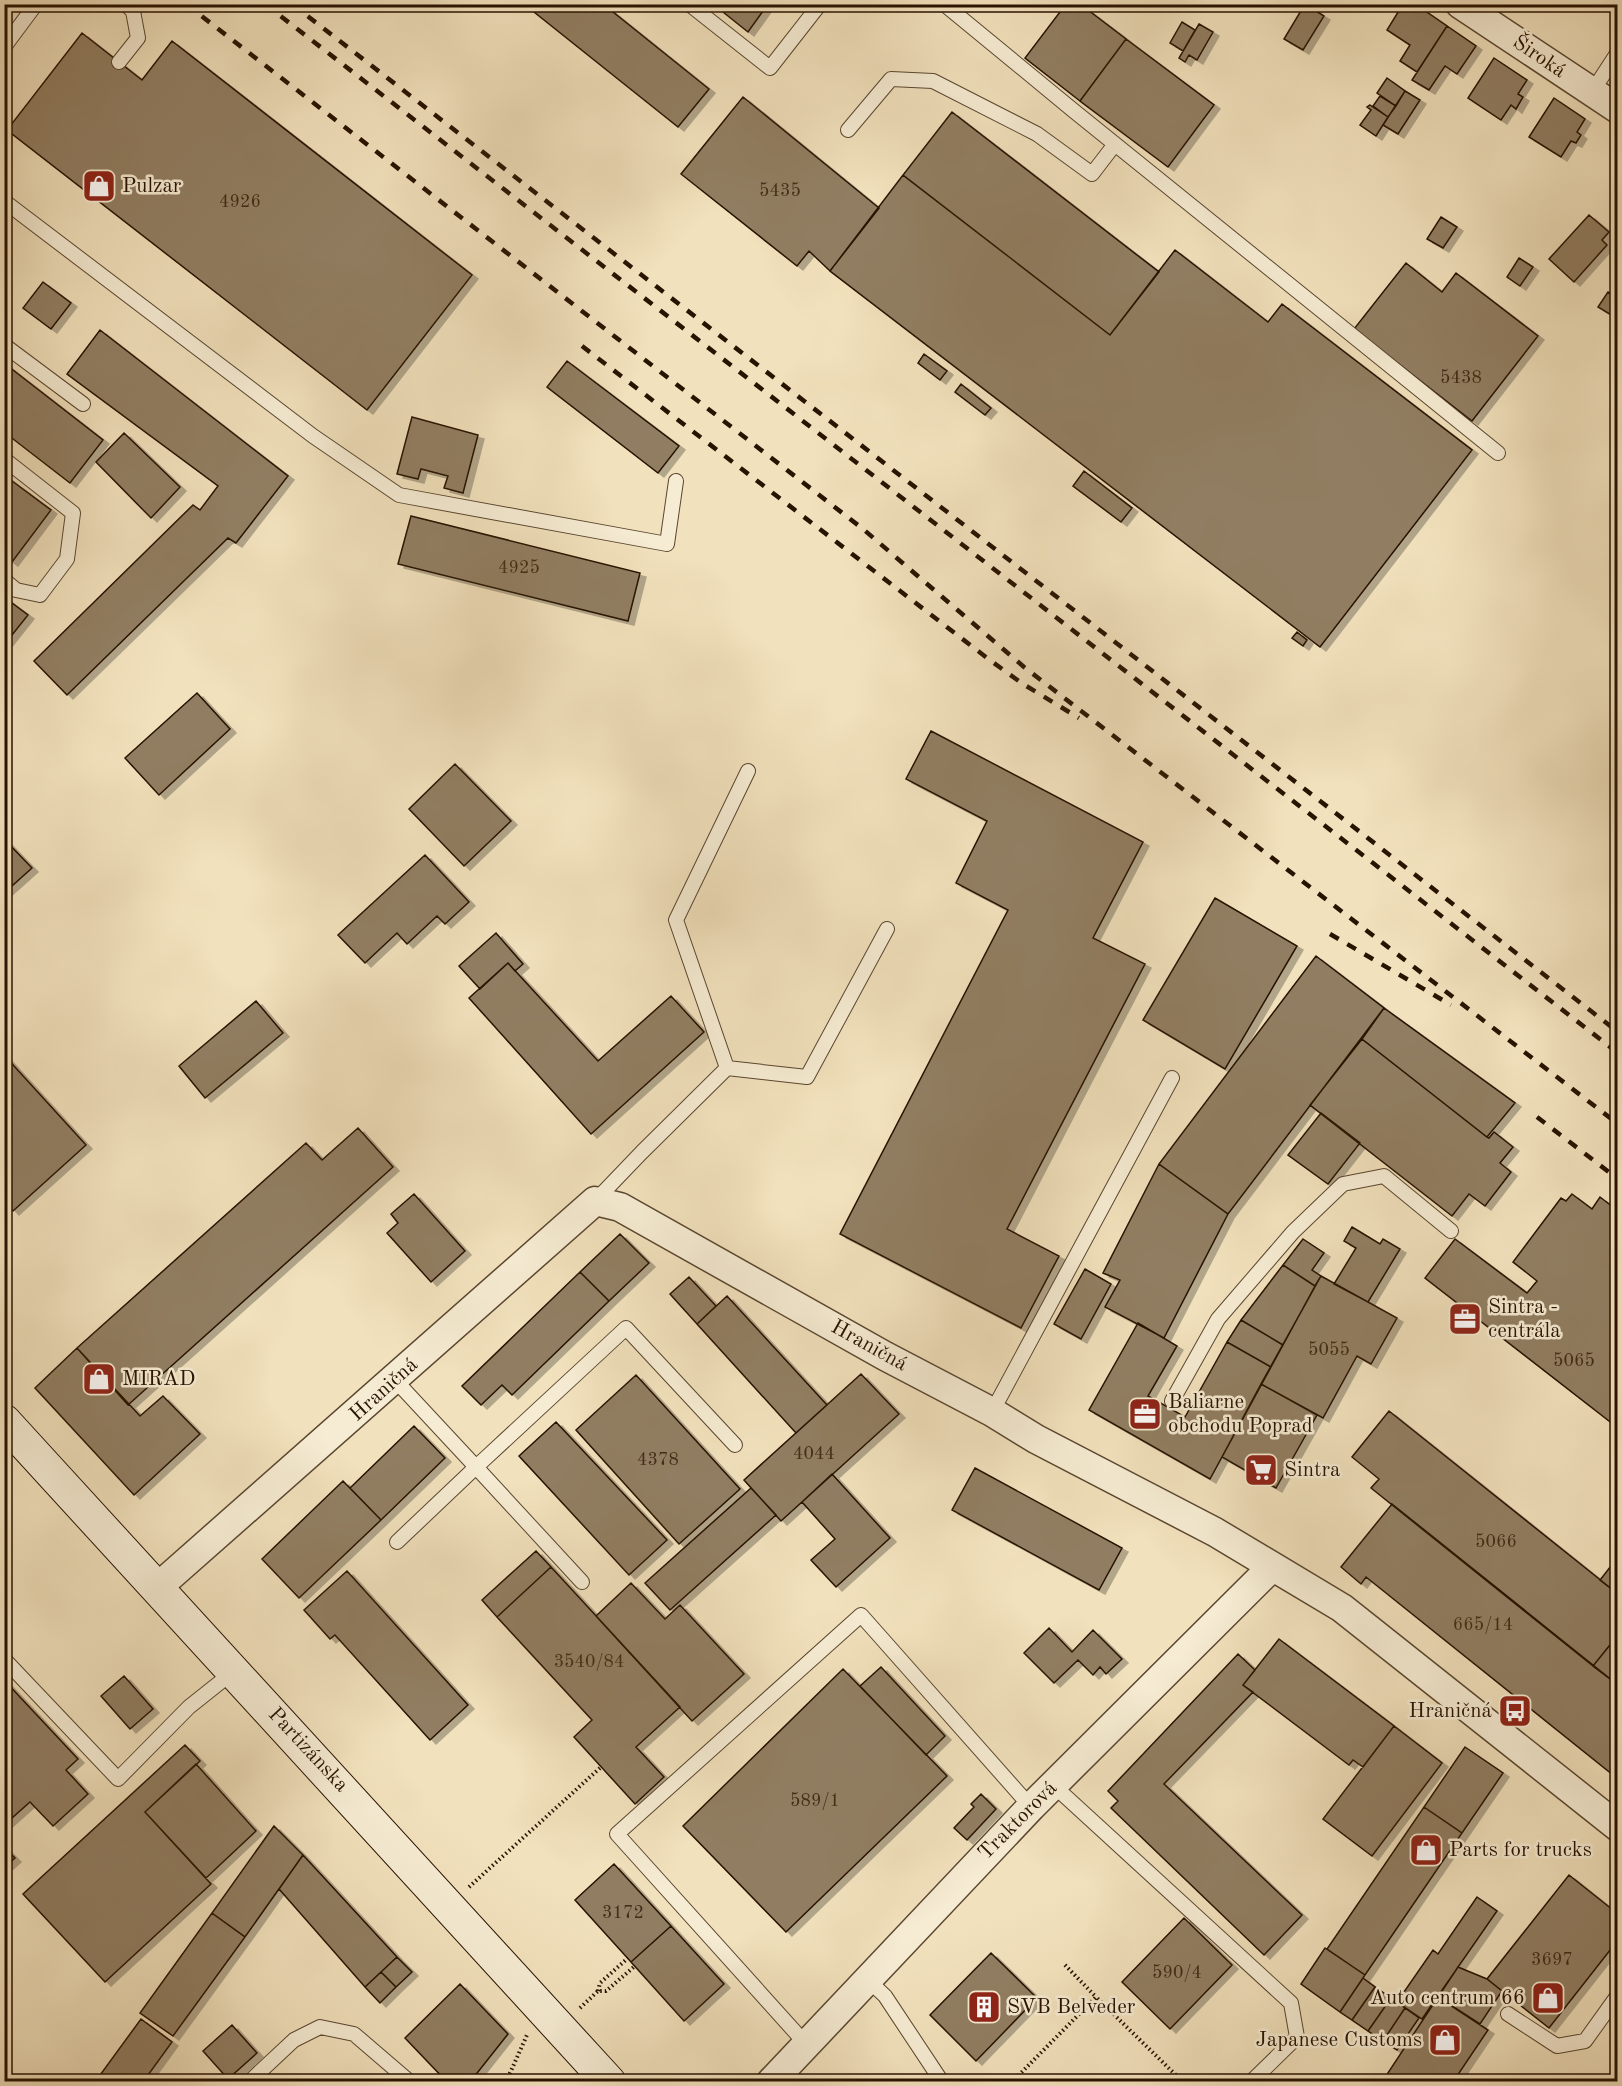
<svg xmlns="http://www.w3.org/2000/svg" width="1622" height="2086" font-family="'Old Standard TT',serif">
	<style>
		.building { fill: #917e62; stroke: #281200; stroke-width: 1.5; filter: url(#shadow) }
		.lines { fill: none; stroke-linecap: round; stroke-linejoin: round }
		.lane-casing { stroke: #5a462f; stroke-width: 16 }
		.street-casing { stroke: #5a462f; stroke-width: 31 }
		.secondary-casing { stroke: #281200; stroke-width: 35 }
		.path { stroke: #281200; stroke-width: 4; stroke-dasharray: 1.5 3; stroke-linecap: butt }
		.lane { stroke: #f6ecd3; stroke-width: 14 }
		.street { stroke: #f6ecd3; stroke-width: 28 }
		.secondary { stroke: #f6ecd3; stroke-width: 33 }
		.rail { stroke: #281200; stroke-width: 4.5; stroke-dasharray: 10 10; stroke-linecap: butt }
		.labels { text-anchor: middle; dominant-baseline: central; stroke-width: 5; stroke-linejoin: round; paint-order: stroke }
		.number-label { font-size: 18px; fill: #422d18 }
		.street-label { font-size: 21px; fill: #281200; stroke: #f6ecd3 }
		.poi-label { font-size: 21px; fill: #281200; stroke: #f6ecd3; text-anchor: start }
	</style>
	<defs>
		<filter id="shadow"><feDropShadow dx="6" dy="4" stdDeviation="0" flood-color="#0004"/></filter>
	</defs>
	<rect width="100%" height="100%" fill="#f1e1bc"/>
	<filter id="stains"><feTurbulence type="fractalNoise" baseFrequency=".00333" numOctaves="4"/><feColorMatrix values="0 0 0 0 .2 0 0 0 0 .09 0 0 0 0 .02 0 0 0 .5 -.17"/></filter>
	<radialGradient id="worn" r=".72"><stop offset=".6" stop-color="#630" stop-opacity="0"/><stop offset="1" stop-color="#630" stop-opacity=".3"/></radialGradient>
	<!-- building -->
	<path class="building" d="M524 4H603L709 89 678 127Z
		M713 4H768L748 32Z
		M1066 4H1080L1126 39 1080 101 1025 58Z
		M1305 4 1324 16 1303 50 1284 39Z
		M1403 4H1415L1447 26 1417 72 1400 61 1410 45 1387 30Z
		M1182 22 1195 30 1183 51 1170 43Z
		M1199 24 1213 32 1197 60 1189 55 1185 62 1179 58Z
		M1447 26 1476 46 1457 74 1445 66 1429 90 1412 80Z
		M82 33 142 80 172 41 472 275 367 410 7 130Z
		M1126 39 1214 105 1168 167 1080 101Z
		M1494 58 1527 80 1518 94 1523 97 1516 109 1511 105 1501 120 1468 98Z
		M1387 78 1405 91 1396 106 1377 93Z
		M1405 91 1420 100 1398 134 1383 125Z
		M1380 96 1396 106 1388 117 1373 106Z
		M743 97 879 208 830 271 809 251 797 266 681 174Z
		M1554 98 1585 119 1577 132 1581 135 1576 143 1571 141 1561 157 1529 137Z
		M1370 105 1388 117 1376 136 1360 125 1371 110 1367 107Z
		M952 112 1159 272 1110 335 903 175Z
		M903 175 1110 335 1175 250 1268 322 1282 304 1472 450 1320 647 830 271Z
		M1589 215 1609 232 1602 240 1607 245 1574 282 1549 259Z
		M1441 217 1457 227 1443 248 1427 239Z
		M1519 258 1533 267 1520 286 1507 277Z
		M1406 263 1442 292 1456 273 1538 336 1472 421 1354 329Z
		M43 282 71 303 51 329 23 308Z
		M1608 292 1618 298V319L1598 307Z
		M100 330 288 476 236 543 228 538 67 695 34 661 193 505 200 510 218 486 67 374Z
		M924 354 947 371 940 380 918 363Z
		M567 361 679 446 658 473 547 387Z
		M4 363 103 440 70 483 4 432Z
		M961 384 991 408 985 415 955 392Z
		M412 417 478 435 463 493 444 488 448 476 421 469 418 479 397 474Z
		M124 433 180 487 151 518 96 462Z
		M1084 471 1132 508 1121 522 1073 486Z
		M4 475 51 510 12 562 4 556Z
		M411 516 640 573 628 621 398 564Z
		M4 597 28 615 4 645Z
		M1297 632 1307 640 1303 646 1292 638Z
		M197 693 230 729 159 795 125 758Z
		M931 731 1143 842 1093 938 1145 964 1007 1229 1059 1256 1021 1328 840 1234 1008 910 956 883 987 821 906 779Z
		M455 764 511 821 464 866 409 809Z
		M4 839 32 868 4 893Z
		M425 855 469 902 445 924 437 916 407 944 397 933 365 963 338 935Z
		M1215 898 1297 946 1225 1069 1143 1020Z
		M496 933 523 964 515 971 508 963 480 989 459 966Z
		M1316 956 1384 1008 1228 1214 1159 1164Z
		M508 963 598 1061 671 996 704 1032 591 1134 469 998Z
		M256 1001 283 1033 205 1098 179 1066Z
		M1384 1008 1515 1103 1487 1137 1362 1039Z
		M1362 1039 1487 1137 1489 1138 1494 1132 1513 1147 1500 1163 1511 1172 1485 1206 1469 1194 1452 1216 1310 1105Z
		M4 1055 86 1145 13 1211 4 1201Z
		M1321 1113 1360 1143 1328 1184 1288 1155Z
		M358 1128 393 1167 128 1405 77 1348 306 1143 322 1160Z
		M1159 1164 1228 1214 1164 1338 1105 1307 1120 1280 1103 1273Z
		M414 1194 465 1251 431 1282 387 1233 398 1223 391 1214Z
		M1572 1194 1592 1209 1600 1197 1618 1211V1428L1425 1278 1455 1239 1527 1293 1537 1281 1513 1262 1561 1198 1566 1201Z
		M1352 1227 1380 1244 1383 1239 1400 1249 1368 1302 1334 1284 1356 1248 1344 1241Z
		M620 1234 649 1263 609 1301 580 1272Z
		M1303 1239 1324 1253 1312 1270 1321 1276 1315 1286 1283 1265Z
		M1283 1265 1315 1286 1283 1345 1241 1320Z
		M1085 1269 1111 1284 1081 1339 1054 1324Z
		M580 1272 609 1301 512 1395 502 1385 481 1405 462 1386Z
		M1321 1276 1397 1318 1371 1364 1357 1356 1323 1418 1261 1384Z
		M689 1277 716 1306 697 1324 670 1294Z
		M727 1296 827 1405 796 1433 697 1324Z
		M1241 1320 1283 1345 1271 1367 1227 1342Z
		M1138 1323 1177 1346 1148 1396 1185 1417 1227 1342 1271 1367 1210 1479 1089 1410Z
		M77 1348 140 1416 163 1396 200 1434 134 1495 35 1388Z
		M861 1374 899 1414 781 1521 744 1480Z
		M636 1375 740 1489 679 1544 576 1430Z
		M1261 1384 1317 1415 1276 1488 1222 1457Z
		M1389 1411 1618 1594V1635L1593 1666 1371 1488 1379 1479 1352 1457Z
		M556 1422 667 1540 629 1575 519 1456Z
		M414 1426 445 1458 381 1520 350 1488Z
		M975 1468 1122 1548 1099 1590 952 1510Z
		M832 1474 890 1538 836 1587 811 1560 835 1539 802 1502Z
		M343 1481 381 1520 299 1598 262 1559Z
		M751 1488 776 1515 670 1610 645 1583Z
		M1392 1504 1618 1685V1779L1366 1577 1361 1584 1341 1567Z
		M536 1551 551 1567 497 1617 482 1600Z
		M1618 1557V1594L1600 1580Z
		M551 1567 680 1707 636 1747 664 1777 635 1804 574 1737 592 1720 497 1617Z
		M347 1571 468 1705 430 1740 335 1635 330 1639 304 1610Z
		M631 1583 665 1619 680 1605 744 1674 692 1721 596 1616Z
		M1049 1628 1072 1652 1093 1630 1122 1659 1106 1674 1100 1667 1093 1675 1078 1660 1054 1683 1024 1653Z
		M1618 1635V1685L1593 1666Z
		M1279 1639 1394 1726 1363 1767 1353 1760 1349 1765 1243 1685Z
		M1238 1654 1255 1670 1243 1685 1253 1692 1164 1784 1302 1915 1264 1955 1111 1808 1118 1801 1108 1791Z
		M881 1667 945 1736 926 1755 860 1686Z
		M843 1669 947 1776 786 1932 683 1826Z
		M124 1676 153 1709 130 1729 101 1696Z
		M4 1680 78 1759 66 1770 88 1794 53 1826 30 1802 4 1825Z
		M1394 1726 1442 1763 1372 1856 1323 1819Z
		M185 1745 200 1761 145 1812 211 1884 105 1982 23 1894Z
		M1465 1747 1503 1773 1462 1833 1424 1807Z
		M196 1764 256 1831 206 1878 145 1812Z
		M981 1794 996 1809 967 1840 954 1828 974 1807 971 1804Z
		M1424 1807 1462 1833 1365 1975 1327 1949Z
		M274 1826 303 1855 245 1937 212 1913Z
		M4 1847 15 1858 4 1868Z
		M303 1855 397 1957 365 1987 279 1889Z
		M614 1864 671 1926 631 1962 575 1900Z
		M1569 1875 1618 1914V1940L1549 2028 1487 1979Z
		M1477 1897 1497 1911 1422 2019 1397 2002 1433 1950 1438 1954Z
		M212 1913 245 1937 173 2036 140 2013Z
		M1184 1918 1232 1965 1170 2029 1122 1982Z
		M671 1926 724 1984 684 2021 631 1962Z
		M1325 1948 1365 1975 1340 2012 1301 1984Z
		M991 1953 1037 1998 976 2061 930 2015Z
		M397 1957 412 1972 396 1987 381 1972Z
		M1458 1967 1487 1979 1502 1991 1480 2024 1438 1997Z
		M381 1972 396 1987 380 2003 365 1987Z
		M1363 1978 1375 1987 1352 2020 1340 2012Z
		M460 1984 508 2034 470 2082H447L405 2038Z
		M1375 1987 1391 1998 1368 2031 1352 2020Z
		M1438 1997 1488 2030 1453 2082H1382Z
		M1391 1998 1405 2008 1383 2041 1368 2031Z
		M1405 2008 1419 2018 1397 2050 1383 2041Z
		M141 2019 172 2042 143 2082H95Z
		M232 2025 257 2053 228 2079 203 2051Z"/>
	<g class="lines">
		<!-- lane casing -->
		<g class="lane-casing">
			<path id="lane" d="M689 4 770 68 820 4
				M944 4 1074 111 1498 453
				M4 47 36 4
				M119 62 138 38 133 11 125 4
				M1592 92 1618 52
				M848 130 891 79 933 81 1037 134 1092 174 1115 144
				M4 201 313 436 399 495 667 544 676 481
				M4 345 83 404
				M4 459 73 513 67 559 40 595 16 590 4 580
				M727 1068 807 1077 887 929
				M595 1201 642 1152 727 1068 676 920 748 771
				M395 1380 476 1467 397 1542
				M1172 1401 1218 1319 1293 1232 1343 1184 1384 1176 1451 1231
				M992 1412 1172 1078
				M582 1582 476 1467 626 1328 735 1445
				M4 1659 118 1779 189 1707 233 1672
				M1053 1785 1291 2003 1297 2037 1251 2082
				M867 1979 885 1996 942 2082
				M1508 2014 1557 2046 1585 2041 1618 1995
				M806 2044 617 1834 861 1615 1031 1807
				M249 2082 294 2040 320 2027 354 2034 410 2082"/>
		</g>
		<!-- street casing -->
		<g class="street-casing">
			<path id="street" d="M1460 4 1618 109
				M158 1587 595 1201 620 1207 885 1356 992 1412 1036 1439 1215 1532 1342 1608 1618 1827
				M771 2082 1031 1807 1272 1567"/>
		</g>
		<!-- secondary casing -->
		<g class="secondary-casing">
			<path id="secondary" d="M4 1421 609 2082"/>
		</g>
		<!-- path -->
		<path class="path" d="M469 1887 601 1767
			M1065 1965 1096 1997
			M598 1991 600 1983 628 1958
			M580 2008 598 1991H606L635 1966
			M506 2082 527 2035
			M1012 2082 1096 1997 1183 2082"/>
		<!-- lane -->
		<use href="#lane" class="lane"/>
		<!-- street -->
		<use href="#street" class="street"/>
		<!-- secondary -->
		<use href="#secondary" class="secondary"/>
		<!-- rail -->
		<path class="rail" d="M186 4 863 529 1024 667 1618 1124
			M265 4 1618 1053
			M292 4 1618 1032
			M582 346 991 661 1023 684 1079 718
			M1330 934 1451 1005
			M1537 1117 1618 1179"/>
	</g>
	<!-- icons -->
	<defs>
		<g id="shop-square" transform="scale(1.725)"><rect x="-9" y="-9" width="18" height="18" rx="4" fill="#8f2418" stroke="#f6ecd3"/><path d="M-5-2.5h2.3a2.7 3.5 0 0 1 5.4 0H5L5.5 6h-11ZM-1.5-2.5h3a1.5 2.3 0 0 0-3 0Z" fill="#fff"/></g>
		<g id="office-square" transform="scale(1.725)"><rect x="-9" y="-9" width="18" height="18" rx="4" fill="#8f2418" stroke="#f6ecd3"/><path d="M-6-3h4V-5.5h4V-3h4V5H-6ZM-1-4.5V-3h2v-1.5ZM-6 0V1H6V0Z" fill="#fff"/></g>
		<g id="supermarket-square" transform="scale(1.725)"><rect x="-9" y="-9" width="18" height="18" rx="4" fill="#8f2418" stroke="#f6ecd3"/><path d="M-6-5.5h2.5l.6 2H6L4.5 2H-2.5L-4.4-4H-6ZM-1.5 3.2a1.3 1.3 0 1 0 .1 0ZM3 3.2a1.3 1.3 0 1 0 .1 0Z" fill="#fff"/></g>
		<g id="bus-square" transform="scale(1.725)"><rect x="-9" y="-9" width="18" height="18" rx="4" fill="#8f2418" stroke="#f6ecd3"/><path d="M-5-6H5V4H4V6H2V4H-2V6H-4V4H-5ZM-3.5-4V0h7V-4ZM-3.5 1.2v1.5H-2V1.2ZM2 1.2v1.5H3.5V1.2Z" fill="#fff"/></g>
		<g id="building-square" transform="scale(1.725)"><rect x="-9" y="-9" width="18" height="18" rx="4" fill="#8f2418" stroke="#f6ecd3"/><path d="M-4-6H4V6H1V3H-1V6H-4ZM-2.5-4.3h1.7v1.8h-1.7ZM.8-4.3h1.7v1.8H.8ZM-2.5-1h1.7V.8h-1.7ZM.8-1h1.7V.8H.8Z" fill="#fff"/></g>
	</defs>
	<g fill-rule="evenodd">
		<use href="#shop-square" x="99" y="186"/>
		<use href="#office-square" x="1465" y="1319"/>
		<use href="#shop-square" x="99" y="1379"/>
		<use href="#office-square" x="1145" y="1414"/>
		<use href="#supermarket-square" x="1261" y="1470"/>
		<use href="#bus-square" x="1515" y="1711"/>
		<use href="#shop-square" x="1426" y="1850"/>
		<use href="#shop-square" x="1548" y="1998"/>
		<use href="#building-square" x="984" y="2007"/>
		<use href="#shop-square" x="1445" y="2040"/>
	</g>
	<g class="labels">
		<!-- number labels -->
		<g class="number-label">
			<text x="780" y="191">5435</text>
			<text x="240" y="202">4926</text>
			<text x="1461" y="378">5438</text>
			<text x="519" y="568">4925</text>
			<text x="1329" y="1350">5055</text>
			<text x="1574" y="1361">5065</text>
			<text x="814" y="1454">4044</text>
			<text x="658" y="1460">4378</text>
			<text x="1496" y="1542">5066</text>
			<text x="1483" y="1625">665/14</text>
			<text x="589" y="1662">3540/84</text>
			<text x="815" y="1801">589/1</text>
			<text x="623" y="1913">3172</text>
			<text x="1552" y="1960">3697</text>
			<text x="1177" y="1973">590/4</text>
		</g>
		<!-- street labels -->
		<g class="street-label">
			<text transform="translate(1539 57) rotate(34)">Široká</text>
			<text transform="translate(869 1346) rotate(29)">Hraničná</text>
			<text transform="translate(384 1390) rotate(-42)">Hraničná</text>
			<text transform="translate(308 1750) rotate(47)">Partizánska</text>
			<text transform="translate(1018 1821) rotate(-45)">Traktorová</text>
		</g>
		<!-- poi labels -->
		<g class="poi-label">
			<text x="122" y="186">Pulzar</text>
			<text x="1488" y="1307">Sintra -<tspan x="1488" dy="24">centrála</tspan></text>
			<text x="122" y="1379">MIRAD</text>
			<text x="1168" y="1402">Baliarne<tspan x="1168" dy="24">obchodu Poprad</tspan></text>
			<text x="1284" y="1470">Sintra</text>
			<text x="1492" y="1711" text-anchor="end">Hraničná</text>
			<text x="1449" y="1850">Parts for trucks</text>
			<text x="1525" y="1998" text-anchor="end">Auto centrum 66</text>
			<text x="1007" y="2007">SVB Belveder</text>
			<text x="1422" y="2040" text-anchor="end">Japanese Customs</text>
		</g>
	</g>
	<!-- margin -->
	<rect width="1622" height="2086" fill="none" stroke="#f1e1bc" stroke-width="24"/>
	<rect x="6" y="6" width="1610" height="2074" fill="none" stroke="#281200" stroke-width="3"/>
	<rect x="12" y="12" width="1598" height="2062" fill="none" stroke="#281200" stroke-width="1.5"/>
	<rect width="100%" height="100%" filter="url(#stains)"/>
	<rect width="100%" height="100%" fill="url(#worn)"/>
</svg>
